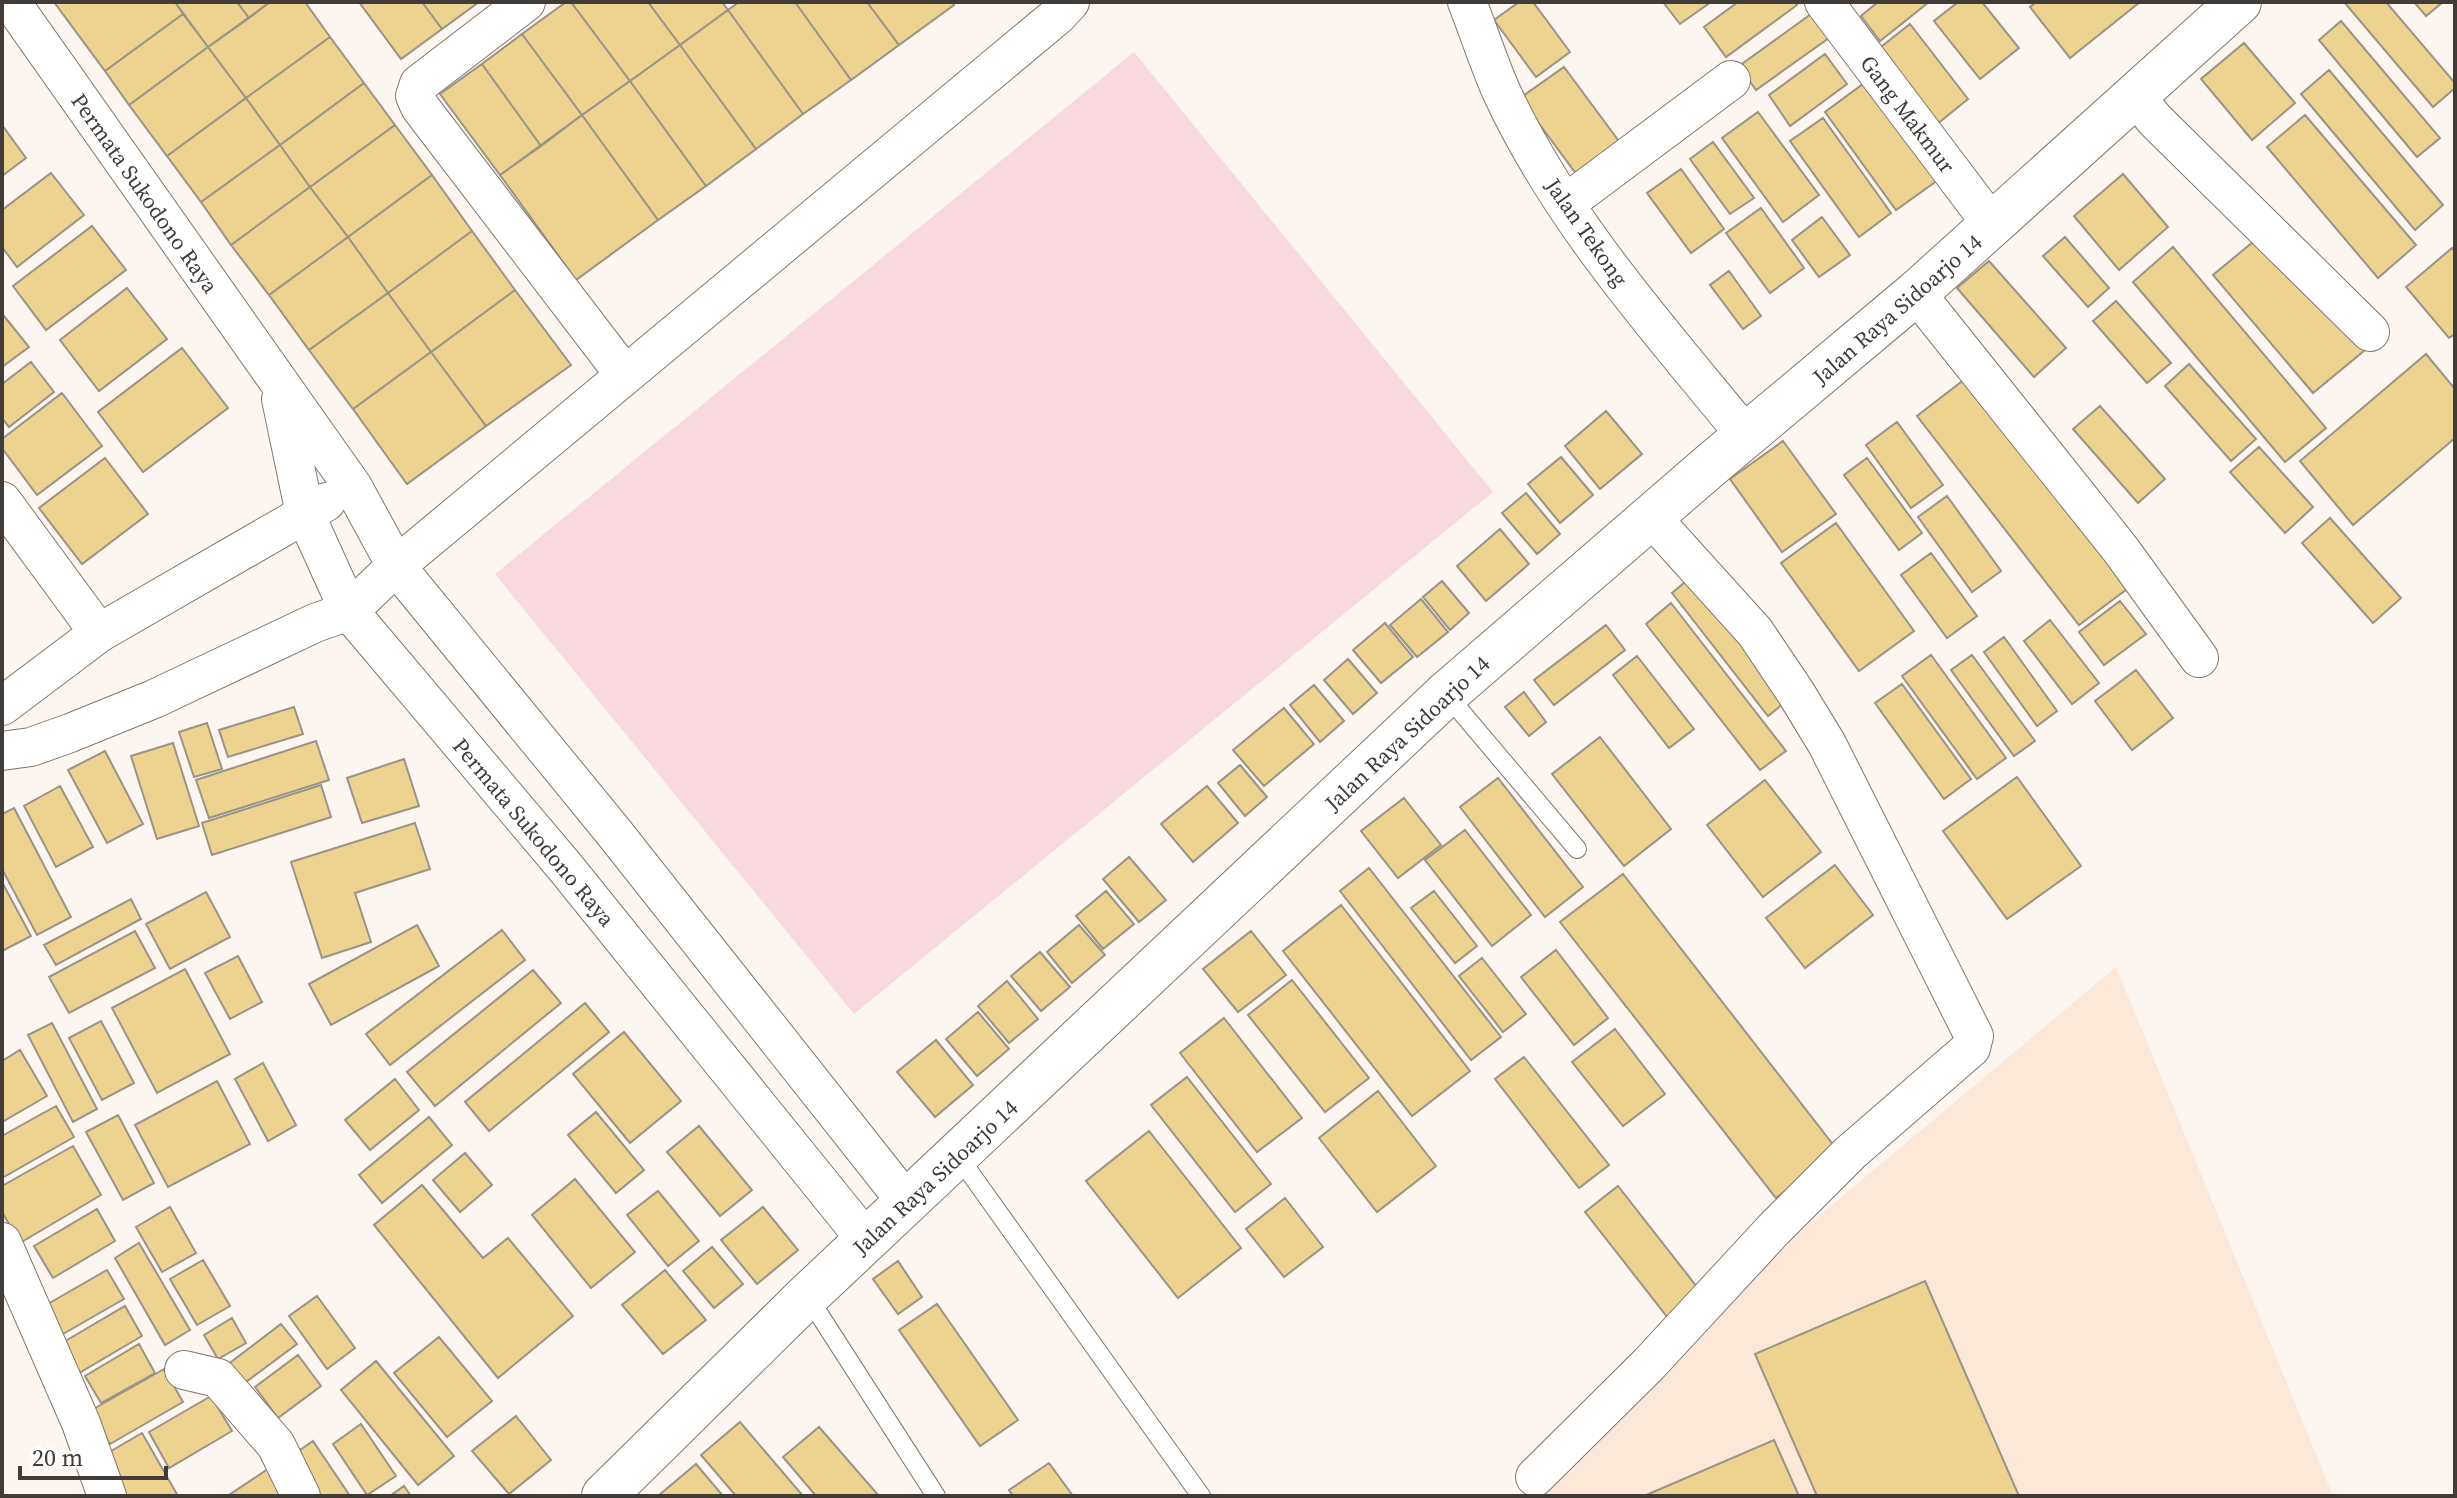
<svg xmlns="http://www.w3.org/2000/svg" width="2457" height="1498" font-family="'Source Serif 4',serif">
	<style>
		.built { fill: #fbe8d8 }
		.green { fill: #f8d9df }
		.building { fill: #eed28f; stroke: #9a9487; stroke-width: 2 }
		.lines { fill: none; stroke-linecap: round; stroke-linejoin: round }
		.lane-casing { stroke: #83786f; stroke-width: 20 }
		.street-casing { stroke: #83786f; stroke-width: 40 }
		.secondary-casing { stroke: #83786f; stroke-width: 46 }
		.lane { stroke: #fff; stroke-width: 18 }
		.street { stroke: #fff; stroke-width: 38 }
		.secondary { stroke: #fff; stroke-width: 44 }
		.labels { text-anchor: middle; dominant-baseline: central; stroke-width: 6; stroke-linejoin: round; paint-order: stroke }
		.street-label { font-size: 22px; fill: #413c38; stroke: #fff }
	</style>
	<rect width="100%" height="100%" fill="#fdf5ef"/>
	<!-- built -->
	<path class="built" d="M2116 967 2333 1496H1543L1647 1360Z"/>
	<!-- green -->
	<path class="green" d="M1134 52 1493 492 854 1014 495 574Z"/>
	<!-- building -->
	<path class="building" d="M54 2H175L183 14 105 71Z
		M175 2H237L249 18 208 47Z
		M237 2H270L249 18Z
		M270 2H305L330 37 246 98 208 47Z
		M359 2H422L442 29 401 59Z
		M422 2H479L442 29Z
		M566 2H571L630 81 582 115 522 34Z
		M571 2H648L680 45 630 81Z
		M648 2H722L728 10 680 45Z
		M739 2H795L851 80 803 114 728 10Z
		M795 2H867L899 45 851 80Z
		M867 2H952L954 5 899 45Z
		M1519 2H1533L1570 52 1536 77 1494 20Z
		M1663 2H1711L1680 24Z
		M1738 2H1794L1797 5 1726 57 1704 27Z
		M1878 2H1929L1880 41 1861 16Z
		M1958 2H1982L2019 48 1980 79 1934 21Z
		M2036 2H2140L2070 58 2030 7Z
		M2344 2H2386L2455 83V88L2433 107Z
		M2414 2H2443L2426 16Z
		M1818 9 1836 33 1756 90 1739 66Z
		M728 10 803 114 756 149 680 45Z
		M183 14 208 47 129 105 105 71Z
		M2341 21 2440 138 2417 157 2319 40Z
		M1910 24 1968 99 1931 129 1872 54Z
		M522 34 582 115 541 146 482 64Z
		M330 37 364 83 280 145 246 98Z
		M2244 43 2295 103 2252 140 2201 79Z
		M680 45 756 149 706 186 630 81Z
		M208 47 246 98 167 156 129 105Z
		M1825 54 1847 84 1790 126 1769 95Z
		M482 64 541 146 500 175 440 94Z
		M1564 67 1624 148 1580 179 1520 98Z
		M2329 70 2443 205 2415 230 2301 94Z
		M630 81 706 186 658 220 582 115Z
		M1867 81 1938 180 1896 210 1825 112Z
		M364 83 395 125 310 187 280 145Z
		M246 98 280 145 201 202 167 156Z
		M1758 112 1819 195 1783 222 1722 138Z
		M582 115 658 220 576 280 500 175Z
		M2305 115 2416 245 2378 278 2267 147Z
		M1823 118 1891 213 1859 237 1790 141Z
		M2 125 26 158 2 176Z
		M395 125 432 175 348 237 310 187Z
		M1713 142 1754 198 1730 214 1690 159Z
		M280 145 310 187 231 245 201 202Z
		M1681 169 1724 229 1691 253 1647 193Z
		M51 173 84 215 17 267 2 247V210Z
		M2123 174 2168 227 2119 270 2074 216Z
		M432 175 472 231 388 293 348 237Z
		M310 187 348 237 269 295 231 245Z
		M1761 208 1804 268 1770 293 1726 233Z
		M1822 217 1850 255 1819 277 1792 240Z
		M92 226 126 270 46 330 13 286Z
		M472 231 515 290 431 352 388 293Z
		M2265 232 2365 350 2313 393 2213 275Z
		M348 237 388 293 309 350 269 295Z
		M2065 237 2109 288 2088 307 2043 256Z
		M2173 247 2326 428 2285 462 2133 282Z
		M2452 248 2455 252V334L2449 338 2406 287Z
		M1989 261 2066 348 2034 377 1957 288Z
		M1729 271 1761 316 1743 329 1710 285Z
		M127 288 167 339 99 391 60 340Z
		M515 290 571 365 486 426 431 352Z
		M388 293 431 352 353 409 309 350Z
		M2116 301 2171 363 2147 383 2093 321Z
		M4 316 29 347 2 367V317Z
		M182 348 228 408 143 472 98 412Z
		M431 352 486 426 407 484 353 409Z
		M2426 354 2455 389V438L2353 525 2300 461Z
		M31 362 54 392 9 427 2 418V384Z
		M2189 364 2256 439 2231 461 2165 386Z
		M1969 376 2131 586 2079 625 1917 416Z
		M62 393 102 446 37 495 2 448V439Z
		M2100 406 2165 479 2138 503 2073 429Z
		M1606 411 1642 454 1600 489 1565 446Z
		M1897 422 1943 485 1911 508 1866 445Z
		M1783 441 1836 514 1782 552 1730 479Z
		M2259 447 2313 507 2285 533 2230 472Z
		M1561 457 1593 495 1560 523 1528 484Z
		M105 458 148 514 82 564 39 508Z
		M1867 458 1922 533 1899 550 1844 475Z
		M1526 493 1560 534 1537 554 1502 513Z
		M1947 496 2001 571 1972 592 1918 517Z
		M2330 518 2401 598 2373 623 2302 543Z
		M1836 523 1914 631 1859 671 1781 563Z
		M1500 529 1529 564 1486 601 1457 566Z
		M1931 553 1977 616 1947 638 1901 575Z
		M1696 573 1792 697 1768 716 1672 593Z
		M1442 581 1469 613 1450 630 1423 597Z
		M1421 599 1448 632 1417 657 1390 625Z
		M2120 601 2146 634 2104 665 2079 632Z
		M1671 603 1786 751 1760 770 1646 624Z
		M2050 620 2099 683 2072 704 2024 641Z
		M1385 623 1413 657 1381 683 1353 650Z
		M1606 625 1625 650 1554 705 1534 680Z
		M2004 637 2057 711 2037 726 1984 652Z
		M1931 655 2006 758 1977 779 1902 676Z
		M1972 655 2035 741 2014 756 1951 670Z
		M1637 656 1694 729 1669 748 1613 675Z
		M1348 659 1377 693 1353 714 1324 680Z
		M2136 670 2173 718 2132 750 2095 701Z
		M1902 684 1971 779 1944 799 1875 703Z
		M1314 685 1344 721 1320 742 1290 705Z
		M1524 692 1546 722 1529 736 1505 707Z
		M294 707 303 734 228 757 219 730Z
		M1284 708 1314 744 1264 786 1233 750Z
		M207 723 222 769 194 777 179 732Z
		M1600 737 1671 829 1624 866 1552 774Z
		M316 741 329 780 209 818 196 780Z
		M173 743 199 826 157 839 131 756Z
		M105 751 143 824 107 843 68 770Z
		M404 759 419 806 362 823 347 778Z
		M1240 765 1267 797 1245 816 1218 783Z
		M2017 777 2081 866 2007 919 1943 831Z
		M1498 778 1583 887 1545 917 1460 807Z
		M1765 780 1821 852 1763 897 1707 825Z
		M321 785 331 817 212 855 202 823Z
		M60 786 93 847 56 867 24 806Z
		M1207 786 1238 823 1193 862 1161 824Z
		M1404 798 1441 845 1398 878 1361 831Z
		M14 808 71 917 37 935 2 869V814Z
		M415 823 430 869 355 893 371 942 322 958 291 862Z
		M1465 830 1531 915 1492 946 1425 860Z
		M1129 857 1166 900 1139 922 1103 879Z
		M1835 865 1873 915 1805 968 1766 918Z
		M1369 868 1501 1037 1471 1060 1340 891Z
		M1623 874 1838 1151 1776 1198 1560 922Z
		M2 882 31 936 2 951Z
		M1106 891 1134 924 1103 949 1076 916Z
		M1434 891 1477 946 1455 963 1411 908Z
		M206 892 230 937 170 969 146 924Z
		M131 899 141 919 56 965 44 945Z
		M1341 905 1470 1071 1412 1116 1283 951Z
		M417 925 439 966 331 1025 309 984Z
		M1079 925 1105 955 1072 983 1047 952Z
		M502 930 525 960 390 1065 366 1034Z
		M135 931 155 968 69 1013 49 977Z
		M1251 931 1286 975 1238 1012 1203 969Z
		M1556 950 1608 1018 1574 1045 1521 977Z
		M1040 952 1070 987 1041 1011 1011 976Z
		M238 956 262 1002 230 1019 205 973Z
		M1482 958 1526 1014 1503 1032 1459 976Z
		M185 969 230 1054 157 1093 112 1008Z
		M533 970 561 1003 435 1106 407 1072Z
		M1292 980 1369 1078 1325 1112 1248 1015Z
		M1007 981 1038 1019 1009 1043 978 1006Z
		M585 1003 609 1032 489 1131 465 1102Z
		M978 1012 1009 1049 977 1076 946 1039Z
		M1224 1018 1302 1118 1257 1152 1180 1053Z
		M101 1021 134 1083 102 1100 69 1038Z
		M52 1023 97 1109 73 1122 28 1035Z
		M1615 1029 1665 1094 1623 1126 1572 1062Z
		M624 1032 681 1101 630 1143 573 1074Z
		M936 1040 973 1085 935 1117 897 1072Z
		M20 1050 47 1096 2 1122V1061Z
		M1524 1057 1609 1165 1579 1188 1495 1079Z
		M263 1063 296 1125 268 1141 235 1079Z
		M1187 1077 1271 1184 1235 1212 1151 1105Z
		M395 1079 419 1110 370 1150 345 1120Z
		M217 1081 250 1144 168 1187 135 1125Z
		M1378 1091 1436 1166 1377 1212 1319 1138Z
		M56 1106 74 1137 2 1178V1136Z
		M596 1112 644 1170 616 1193 568 1135Z
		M118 1115 154 1183 123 1200 86 1132Z
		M429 1117 452 1145 382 1203 359 1175Z
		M699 1126 752 1190 720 1216 667 1152Z
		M1149 1131 1241 1248 1178 1298 1086 1181Z
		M73 1146 101 1195 20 1243 2 1212V1186Z
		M465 1153 492 1185 460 1212 433 1180Z
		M575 1179 635 1252 591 1288 532 1215Z
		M422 1185 483 1258 508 1238 573 1316 498 1378 374 1225Z
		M1618 1186 1701 1292 1668 1318 1585 1212Z
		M658 1191 699 1241 668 1266 627 1215Z
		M1285 1198 1323 1247 1284 1277 1246 1229Z
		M170 1207 196 1253 162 1272 136 1227Z
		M763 1207 798 1250 757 1284 721 1240Z
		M97 1209 115 1241 53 1278 34 1246Z
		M139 1243 190 1330 165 1345 115 1258Z
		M712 1247 743 1284 714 1308 683 1271Z
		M203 1260 230 1306 197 1325 170 1279Z
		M898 1261 922 1297 898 1314 873 1279Z
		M107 1270 124 1299 63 1334 46 1305Z
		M665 1270 706 1320 663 1354 622 1305Z
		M1925 1281 2019 1496H1817L1755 1354Z
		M317 1296 355 1348 327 1369 289 1316Z
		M937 1304 1018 1420 980 1446 899 1330Z
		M125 1306 142 1336 79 1373 62 1343Z
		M232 1318 246 1343 218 1359 204 1335Z
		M281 1324 297 1344 242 1385 227 1365Z
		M439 1337 492 1401 447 1437 394 1373Z
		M139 1344 155 1373 101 1403 85 1376Z
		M298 1355 321 1386 278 1418 255 1387Z
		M376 1361 454 1456 418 1485 341 1390Z
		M164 1369 183 1402 110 1444 90 1411Z
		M211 1396 232 1431 169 1468 149 1432Z
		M516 1416 551 1460 509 1494 472 1451Z
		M740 1422 803 1496H736L701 1455Z
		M361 1424 396 1476 367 1495 333 1444Z
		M819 1427 879 1496H816L783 1457Z
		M142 1433 178 1496H121L99 1458Z
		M1774 1440 1799 1496H1644Z
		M313 1441 350 1496H312L287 1459Z
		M1049 1463 1073 1496H1013L1009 1490Z
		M696 1464 723 1496H658Z
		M268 1469 286 1496H230L229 1495Z
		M404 1486 411 1496H390Z"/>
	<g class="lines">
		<!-- lane casing -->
		<g class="lane-casing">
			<path id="lane" d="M1446 694 1577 849
				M958 1156 1201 1496
				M808 1297 936 1496"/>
		</g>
		<!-- street casing -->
		<g class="street-casing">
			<path id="street" d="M11 2 353 487 396 566 612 830 908 1204
				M526 2 419 84 415 96 420 107 624 374
				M1467 2C1479 32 1489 64 1502 93 1562 222 1658 328 1747 437
				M1824 2 1993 226
				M2136 97 2155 120 2370 332
				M1565 204 1731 80
				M1916 293 2121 550 2199 658
				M281 399 305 514 349 611 565 867 867 1241
				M2 501 99 633
				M2 706 99 633 326 502
				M2 751 31 747 70 733 154 699 315 623 349 611 396 566 1057 16 1070 2
				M2 1242 81 1423 107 1496
				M184 1370 218 1378 276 1445 301 1496
				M1535 1477 1649 1364 1774 1229 1850 1153 1971 1048 1974 1036 1827 744 1796 693 1755 632 1652 518"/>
		</g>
		<!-- secondary casing -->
		<g class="secondary-casing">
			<path id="secondary" d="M604 1496 807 1296 1446 694 1712 464 1916 293 2239 2"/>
		</g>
		<!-- lane -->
		<use href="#lane" class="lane"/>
		<!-- street -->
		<use href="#street" class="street"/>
		<!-- secondary -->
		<use href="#secondary" class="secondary"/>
	</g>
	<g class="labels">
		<!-- street labels -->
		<g class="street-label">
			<text transform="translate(1908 114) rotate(53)">Gang Makmur</text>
			<text transform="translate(145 193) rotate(55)">Permata Sukodono Raya</text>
			<text transform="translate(1587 232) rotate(55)">Jalan Tekong</text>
			<text transform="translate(1897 309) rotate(-41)">Jalan Raya Sidoarjo 14</text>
			<text transform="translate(1407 733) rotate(-43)">Jalan Raya Sidoarjo 14</text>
			<text transform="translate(534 832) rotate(50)">Permata Sukodono Raya</text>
			<text transform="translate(935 1177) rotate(-43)">Jalan Raya Sidoarjo 14</text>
		</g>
	</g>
	<!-- border -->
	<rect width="2457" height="1498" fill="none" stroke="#413c38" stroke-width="8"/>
	<!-- scale -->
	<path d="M20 1466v12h146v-12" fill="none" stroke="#413c38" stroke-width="4"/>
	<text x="32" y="1466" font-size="24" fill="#413c38" stroke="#ffffff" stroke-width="6" paint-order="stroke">20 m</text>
</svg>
